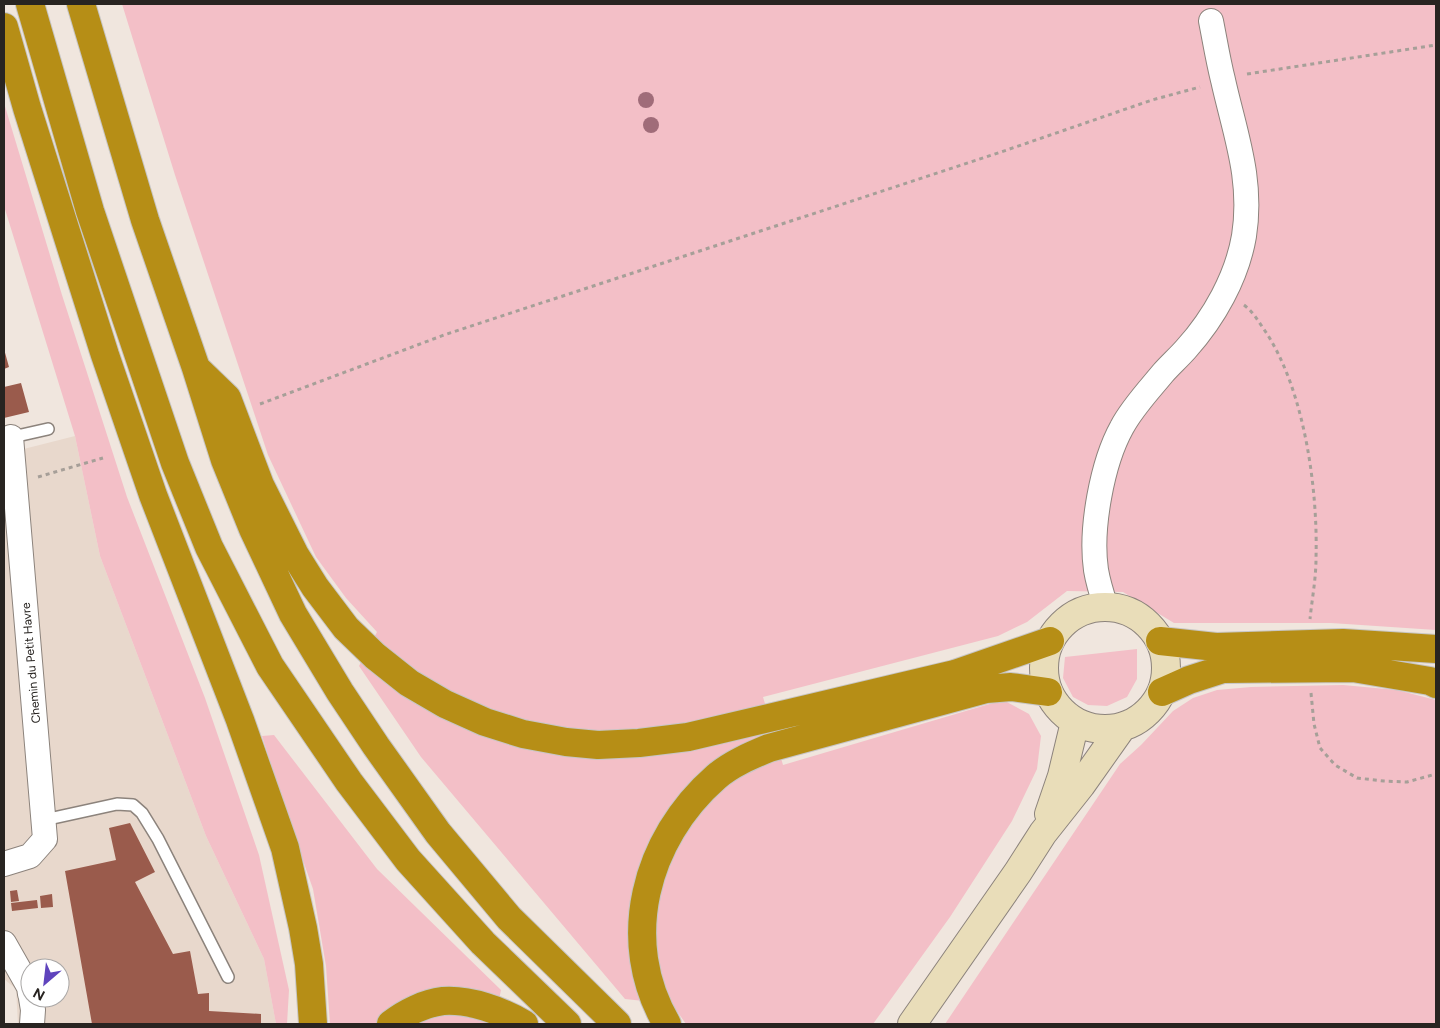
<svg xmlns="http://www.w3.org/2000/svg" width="1440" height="1028" font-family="Figtree,sans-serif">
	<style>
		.built { fill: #e8d8cc; fill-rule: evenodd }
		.green { fill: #f3bfc7 }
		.building { fill: #9a5b4c }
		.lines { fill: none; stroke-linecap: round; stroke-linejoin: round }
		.lane-casing { stroke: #8c837c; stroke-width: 14 }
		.street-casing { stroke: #8c837c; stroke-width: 26 }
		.secondary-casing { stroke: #8c837c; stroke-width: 30 }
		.highway-casing { stroke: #c7c6c5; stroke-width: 30 }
		.path { stroke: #a69f98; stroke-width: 3; stroke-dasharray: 4 4; stroke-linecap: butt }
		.lane { stroke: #fff; stroke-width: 11 }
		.street { stroke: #fff; stroke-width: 24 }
		.secondary { stroke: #e9ddb9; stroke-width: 28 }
		.highway { stroke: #b68e16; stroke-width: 28 }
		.tree { fill: #a06c79 }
		.labels { text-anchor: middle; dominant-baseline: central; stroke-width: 5; stroke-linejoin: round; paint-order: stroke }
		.street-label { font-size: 12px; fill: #282421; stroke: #fff }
	</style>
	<rect width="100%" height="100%" fill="#f0e6de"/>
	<!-- built -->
	<path class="built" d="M75 436 100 556 206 836 264 959 276 1024H18L16 989 4 979V454ZM30 968H60V998H30Z"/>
	<!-- green -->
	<path class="green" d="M122 4H1436V630L1331 623H1174L1123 592 1067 591 1027 622 998 636 763 697 783 765 1003 700 1029 714 1041 736 1037 769 1012 821 950 917 873 1024H686L672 1004 625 999 421 757 359 666 377 632 346 598 316 557 268 455 175 175Z
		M4 103 62 295 127 497 205 698 259 855 289 990 287 1024H276L264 959 206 836 100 556 75 436 4 206Z
		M1137 649V679L1127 697 1107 706 1088 705 1073 697 1063 678 1065 657Z
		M1343 685 1397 690 1436 700V1024H945L1120 764 1141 745 1173 711 1193 698 1217 690 1251 687Z
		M274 735 377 869 501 990 494 1024H330L326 966 313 889 286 812 262 736Z"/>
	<!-- building -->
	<path class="building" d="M4 349 9 367 4 369Z
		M21 383 29 412 4 418V387Z
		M130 823 155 872 135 882 173 954 190 951 198 994 209 993V1011L261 1014V1024H92L65 871 116 860 109 828Z
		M17 890 19 901 11 902 10 891Z
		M52 894 53 907 41 908 40 896Z
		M37 900 38 908 12 911 11 903Z"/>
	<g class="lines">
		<!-- lane casing -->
		<g class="lane-casing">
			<path id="lane" d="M8 438 48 429
				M44 820 117 804 133 805 142 813 158 839 228 977"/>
		</g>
		<!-- street casing -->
		<g class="street-casing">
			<path id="street" d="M1106 607C1102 595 1098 582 1096 570 1090 529 1102 463 1122 427 1132 408 1149 390 1163 373 1170 365 1179 357 1186 349 1214 318 1237 277 1244 236 1253 179 1235 134 1223 80 1218 60 1215 41 1211 21
				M4 864 30 856 45 839 11 437
				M4 943 29 987 30 994
				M31 998 33 1010 32 1024"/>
		</g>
		<!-- secondary casing -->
		<g class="secondary-casing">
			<path id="secondary" d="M1044 668a61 61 0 1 1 122 0a61 61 0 1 1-122 0Z
				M1049 814 1062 776 1075 722
				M912 1024 1018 872 1043 833 1081 785 1122 727"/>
		</g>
		<!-- highway casing -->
		<g class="highway-casing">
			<path id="highway" d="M30 4 90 211 175 463 209 547 270 666 349 782 408 860 483 943 567 1024
				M81 4 145 220 196 368 225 460 253 529 293 614 340 692 376 746 438 833 509 918 617 1024
				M4 27 27 108 105 355 153 495 240 720 285 848 303 928 309 964 313 1024
				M198 370 227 398 260 485 295 555 315 587 346 628 375 656 409 683 445 704 485 722 523 734 566 742 598 745 639 743 688 737 955 674 1050 641
				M1160 641 1216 647 1343 643 1436 649
				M1162 692 1189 680 1223 669 1353 668 1430 681 1436 684
				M391 1024C405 1013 425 1003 443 1001 470 999 502 1011 524 1024
				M667 1024C618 941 645 839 716 777 731 764 750 756 769 748L986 689 1011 687 1048 692"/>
		</g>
		<!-- path -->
		<path class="path" d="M1247 74 1436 45
			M1244 305C1252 311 1257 319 1263 328 1304 386 1318 488 1316 558 1316 579 1312 599 1310 619
			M260 404 444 335 1001 152 1152 100 1200 87
			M38 477 103 458
			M1311 693 1314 724 1320 748 1335 765 1357 778 1384 781 1407 782 1436 774"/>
		<!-- lane -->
		<use href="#lane" class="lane"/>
		<!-- street -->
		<use href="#street" class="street"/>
		<!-- secondary -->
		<use href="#secondary" class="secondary"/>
		<!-- highway -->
		<use href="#highway" class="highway"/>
	</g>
	<!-- trees -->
	<g class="tree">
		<circle cx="646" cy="100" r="8"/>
		<circle cx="651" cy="125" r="8"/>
	</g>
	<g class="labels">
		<!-- street labels -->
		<g class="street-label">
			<text transform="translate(31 663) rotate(-95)">Chemin du Petit Havre</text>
		</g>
	</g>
	<!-- border -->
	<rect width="1440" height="1028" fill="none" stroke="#282421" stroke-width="10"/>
	<!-- north arrow -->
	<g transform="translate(45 983) rotate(208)"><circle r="24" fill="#ffffff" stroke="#a9a7a6"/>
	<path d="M0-4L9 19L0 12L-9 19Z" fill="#5f44bd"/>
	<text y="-8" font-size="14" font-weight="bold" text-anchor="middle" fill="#282421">N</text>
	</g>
</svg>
